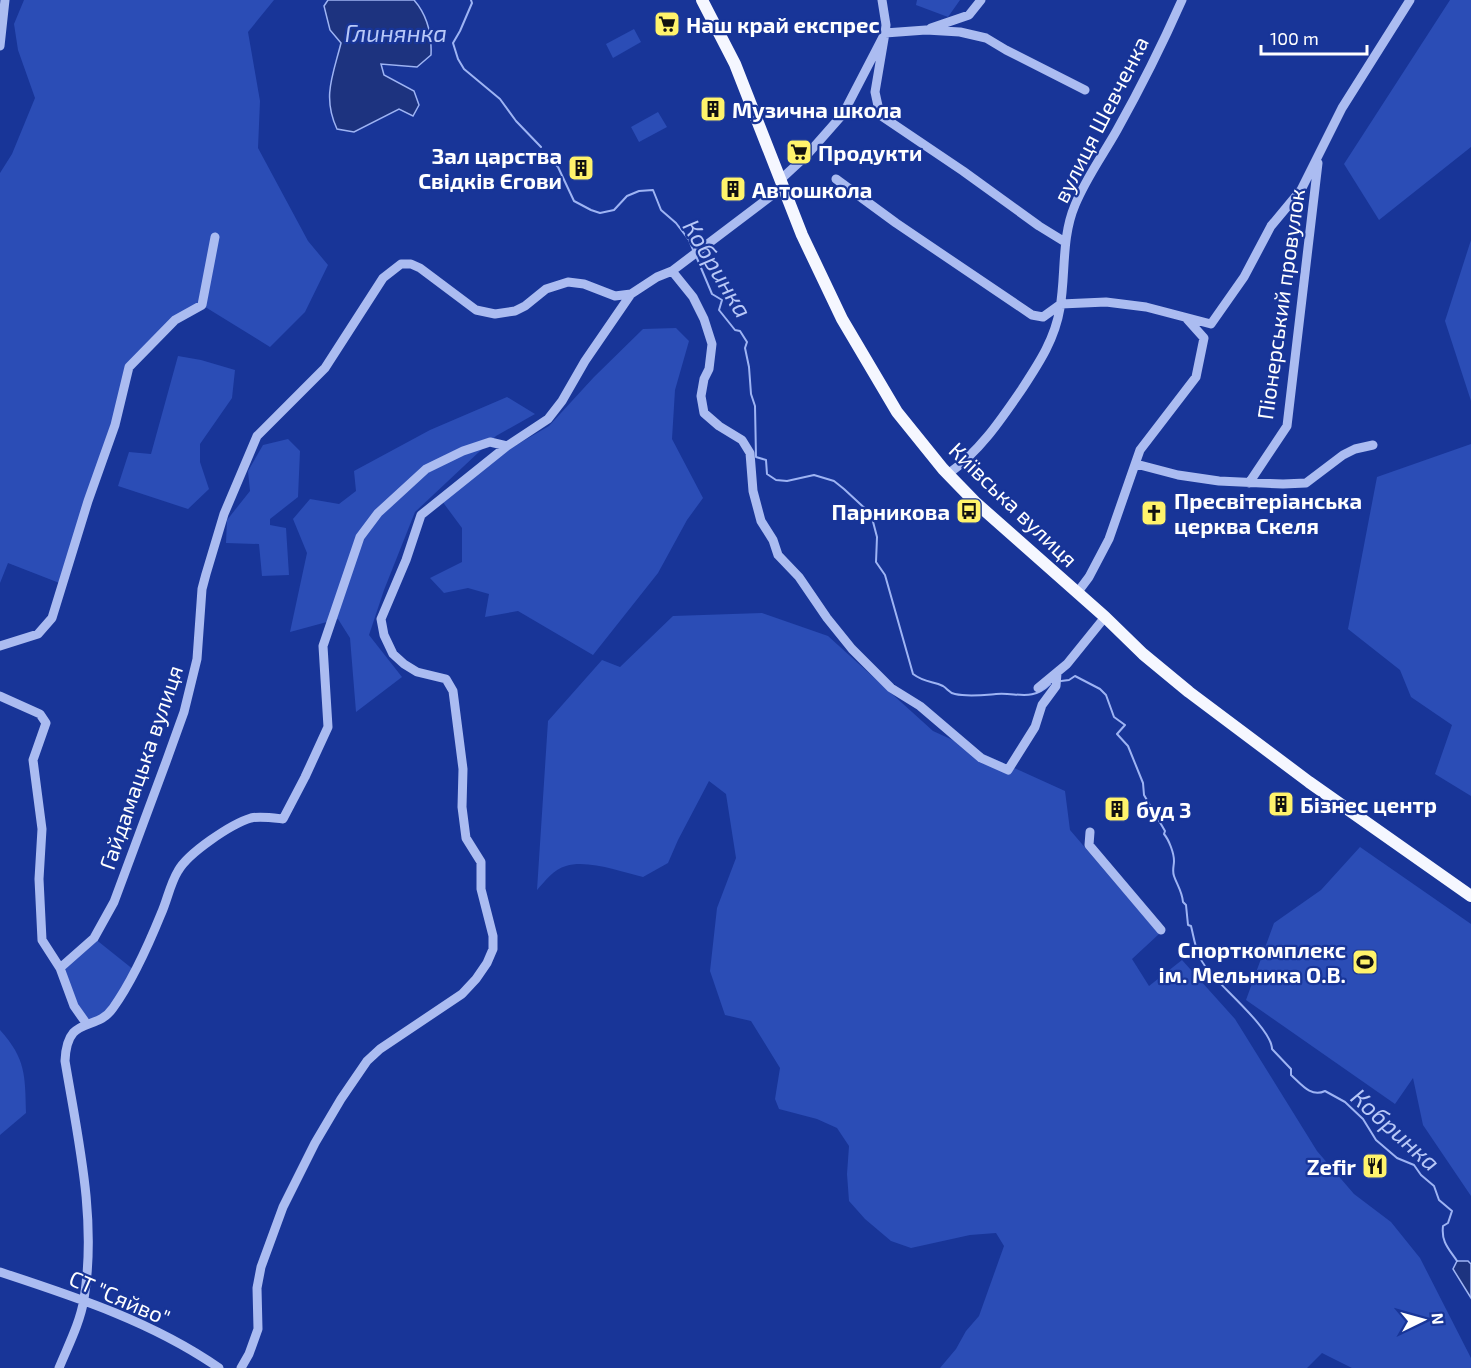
<svg xmlns="http://www.w3.org/2000/svg" width="1471" height="1368" font-family="'Exo 2',sans-serif">
	<style>
		.green { fill: #2b4db6 }
		.water { fill: #1d337f; stroke: #9eb4f4; stroke-width: 1.5 }
		.lines { fill: none; stroke-linecap: round; stroke-linejoin: round }
		.stream { stroke: #9eb4f4; stroke-width: 2 }
		.minor { stroke: #abbcf1; stroke-width: 9 }
		.major { stroke: #f5f7ff; stroke-width: 12 }
		.labels { text-anchor: middle; dominant-baseline: central; stroke-width: 4.5; stroke-linejoin: round; paint-order: stroke }
		.poi-label { font-size: 22px; font-weight: bold; fill: #fff; stroke: #183598; text-anchor: start }
		.street-label { font-size: 22px; fill: #fff; stroke: #183598 }
		.water-label { font-size: 24px; font-style: italic; fill: #b8c8f8; stroke: #183598 }
	</style>
	<rect width="100%" height="100%" fill="#183598"/>
	<!-- green -->
	<path class="green" d="M24 0H274L248 32 260 101 258 148 308 241 328 265 305 312 270 347 202 305 175 320 129 368 62 584 8 563 0 583V173L12 154 35 98 18 50 14 24Z
		M917 0H960L948 17 916 5Z
		M1450 0H1471V147L1379 220 1344 164Z
		M634 29 641 42 613 58 606 44Z
		M658 112 667 127 639 142 631 127Z
		M1471 240V401L1445 321Z
		M676 328 689 341 675 390 672 439 703 498 687 520 658 573 593 655 518 611 485 617 489 594 468 588 444 593 430 578 462 562V528L442 501 504 452 549 426 594 377 643 329Z
		M178 356 201 360 235 370 232 398 200 444V462L209 489 188 509 118 486 129 452 151 454Z
		M507 397 535 414 496 436 415 512 384 590 369 635 402 677 356 712 350 638 338 619 290 632 307 553 293 519 310 499 339 504 356 491 354 471 430 430Z
		M288 439 300 451 298 497 270 519V525L286 528 289 575 262 576 259 544 226 543 227 520 250 491 248 471 263 445Z
		M1471 444V796L1435 774 1452 725 1411 697 1400 670 1348 629 1377 477Z
		M762 613 828 636 933 731 1065 791 1070 830 1159 934 1132 959 1149 986 1182 960 1235 1019 1317 1151 1354 1194 1391 1222 1420 1258 1471 1358V1368H1352L1322 1353 1307 1368H940L956 1349 966 1331 979 1316 1004 1246 996 1233 970 1235 911 1248 891 1241 865 1219 849 1201 847 1174 849 1146 837 1128 817 1119 779 1109 775 1099 780 1068 751 1021 725 1015 710 971 717 908 736 858 726 794 709 781 678 840 668 863 643 877C622 872 587 859 566 866 554 869 545 881 537 890L548 721 602 660 620 667 673 616Z
		M1360 847 1471 924V1196L1423 1125 1413 1078 1395 1104 1246 1000 1274 923 1321 890Z
		M94 938 134 970 112 1011 86 1023 60 968Z
		M0 1030C26 1059 25 1075 26 1113L0 1135Z"/>
	<!-- water -->
	<path class="water" d="M328 0H414C428 16 432 34 431 55L417 67 381 64 384 75 414 91 419 105 413 116 399 109 354 132 337 129C322 97 333 75 341 43L330 30 324 6Z
		M1457 1261H1468L1471 1264V1298L1453 1269Z"/>
	<g class="lines">
		<!-- stream -->
		<path class="stream" d="M471 0 472 3 460 31 453 43 458 59 464 69 500 99 516 121 541 147
			M548 156 558 167 574 201 591 210 600 213 614 210 627 196 639 191 653 190 661 210 676 223 689 240 693 250
			M696 256 712 294 722 300 719 310 735 330 740 331 747 342 745 348 749 367 751 394 755 406 756 457 766 460 767 474 776 480 787 481 814 475 834 481 844 489 871 514 877 537 876 562 885 575 913 674C925 683 933 681 943 686 948 689 949 693 955 694 968 697 984 695 996 694 1017 692 1032 702 1050 684
			M1061 681 1069 680 1075 676 1100 689 1106 695 1114 717 1125 725 1117 734 1128 746 1143 783 1144 795 1165 831 1164 834C1169 840 1174 853 1174 861 1174 866 1172 870 1174 876 1177 885 1182 891 1183 902L1186 905 1188 925 1191 926C1195 942 1196 955 1207 969 1221 987 1272 1029 1272 1049L1291 1069V1075C1301 1084 1311 1098 1325 1091L1345 1102 1363 1119 1376 1140 1397 1158 1414 1165 1421 1175 1434 1186 1439 1200 1452 1211 1448 1223 1443 1226C1441 1242 1449 1249 1457 1261"/>
		<!-- minor -->
		<path class="minor" d="M931 28 969 15 981 0
			M0 46 5 0
			M836 179 896 223 1032 315 1043 317 1061 304 1106 302 1146 307 1211 324 1244 277 1271 226 1301 190 1342 108 1410 0
			M780 180 806 156 843 114 885 33 886 25 882 0
			M1065 242 1039 226 963 171 880 115 875 92 885 33 926 30 960 32 986 38 1006 50 1085 90
			M672 271 693 297 704 319 712 344 709 369 704 379 701 396 704 413 719 426 742 440 750 453 753 491 761 521 773 540 778 555 799 577 827 618 852 649 891 688 920 706 981 758 1008 770 1035 727 1042 705 1056 686 1057 673
			M1136 464 1178 475 1219 481 1283 484 1306 483 1343 455 1355 449 1373 445
			M948 474C980 451 1000 421 1022 389 1039 363 1055 339 1060 308 1066 274 1061 238 1075 205 1086 178 1103 155 1117 130 1140 89 1163 43 1182 0
			M1249 483 1287 426 1318 163
			M1077 593 1089 577 1109 539 1140 450 1196 377 1204 338 1187 319
			M0 646 38 634 52 618 88 501 115 425 129 367 175 320 202 305 215 237
			M1038 688 1067 664 1105 617
			M0 696 40 714 46 723 33 760 42 829 39 879 42 940 60 968
			M1090 832 1089 845 1161 930
			M86 1023 74 1006 60 968 94 938 114 902 166 762 184 712 197 659 202 589 206 574 224 514 257 436 325 368 383 278 401 264H411L420 268 476 310 495 314 515 311 525 306 546 289 568 282 584 284 615 296 631 294
			M0 1272C76 1297 153 1322 219 1368
			M59 1368C68 1346 80 1323 84 1299 97 1219 78 1139 65 1061 67 1013 96 1033 113 1008 133 980 148 946 161 914 167 901 170 884 178 871 188 853 231 824 251 818 260 816 274 818 283 819L305 777 328 727 323 646 360 537 378 513 426 469 463 451 490 442 507 446 548 419 562 401 585 361 631 294 657 277 672 271 783 187
			M241 1368 249 1354 258 1329 257 1288 261 1267 283 1207 315 1143 341 1099 367 1061 380 1049 462 994 476 979 487 963 493 949V936L481 889V862L466 838 462 807 463 769 453 691 446 679 417 672 404 664 393 654 384 635 381 619 406 560 421 515 507 446"/>
		<!-- major -->
		<path class="major" d="M702 0 735 64 802 235 842 319 897 412 943 469 975 502 1105 617 1143 654 1189 692 1309 782 1471 896"/>
	</g>
	<!-- icons -->
	<defs>
		<g id="supermarket-square" transform="scale(1.35)"><rect x="-9" y="-9" width="18" height="18" rx="4" fill="#fff36b" stroke="#183598"/><path d="M-6-5.5h2.5l.6 2H6L4.5 2H-2.5L-4.4-4H-6ZM-1.5 3.2a1.3 1.3 0 1 0 .1 0ZM3 3.2a1.3 1.3 0 1 0 .1 0Z" fill="#111"/></g>
		<g id="building-square" transform="scale(1.35)"><rect x="-9" y="-9" width="18" height="18" rx="4" fill="#fff36b" stroke="#183598"/><path d="M-4-6H4V6H1V3H-1V6H-4ZM-2.5-4.3h1.7v1.8h-1.7ZM.8-4.3h1.7v1.8H.8ZM-2.5-1h1.7V.8h-1.7ZM.8-1h1.7V.8H.8Z" fill="#111"/></g>
		<g id="bus-square" transform="scale(1.35)"><rect x="-9" y="-9" width="18" height="18" rx="4" fill="#fff36b" stroke="#183598"/><path d="M-5-6H5V4H4V6H2V4H-2V6H-4V4H-5ZM-3.5-4V0h7V-4ZM-3.5 1.2v1.5H-2V1.2ZM2 1.2v1.5H3.5V1.2Z" fill="#111"/></g>
		<g id="church-square" transform="scale(1.35)"><rect x="-9" y="-9" width="18" height="18" rx="4" fill="#fff36b" stroke="#183598"/><path d="M-1.2-6h2.4v3.5h3.3v2.4h-3.3V6h-2.4V-.1h-3.3v-2.4h3.3Z" fill="#111"/></g>
		<g id="stadium-square" transform="scale(1.35)"><rect x="-9" y="-9" width="18" height="18" rx="4" fill="#fff36b" stroke="#183598"/><path d="M0-5a6.5 5 0 1 0 0 10a6.5 5 0 1 0 0-10ZM-3.5-1.8h7v3.6h-7Z" fill="#111"/></g>
		<g id="restaurant-square" transform="scale(1.35)"><rect x="-9" y="-9" width="18" height="18" rx="4" fill="#fff36b" stroke="#183598"/><path d="M-5-6h1v4h1v-4h1v4h1v-4h1v5L-1.5 .5V6h-2V.5L-5-1ZM5-6V6H3V1.5H1.5Q1.5-4 5-6Z" fill="#111"/></g>
	</defs>
	<g fill-rule="evenodd">
		<use href="#supermarket-square" x="667" y="24"/>
		<use href="#building-square" x="713" y="109"/>
		<use href="#supermarket-square" x="799" y="152"/>
		<use href="#building-square" x="581" y="168"/>
		<use href="#building-square" x="733" y="189"/>
		<use href="#bus-square" x="969" y="511"/>
		<use href="#church-square" x="1154" y="513"/>
		<use href="#building-square" x="1281" y="804"/>
		<use href="#building-square" x="1117" y="809"/>
		<use href="#stadium-square" x="1365" y="962"/>
		<use href="#restaurant-square" x="1375" y="1166"/>
	</g>
	<g class="labels">
		<!-- poi labels -->
		<g class="poi-label">
			<text x="686" y="24">Наш край експрес</text>
			<text x="732" y="109">Музична школа</text>
			<text x="818" y="152">Продукти</text>
			<text x="562" y="155" text-anchor="end">Зал царства<tspan x="562" dy="25">Свідків Єгови</tspan></text>
			<text x="752" y="189">Автошкола</text>
			<text x="1174" y="500">Пресвітеріанська<tspan x="1174" dy="25">церква Скеля</tspan></text>
			<text x="950" y="511" text-anchor="end">Парникова</text>
			<text x="1300" y="804">Бізнес центр</text>
			<text x="1136" y="809">буд 3</text>
			<text x="1346" y="949" text-anchor="end">Спорткомплекс<tspan x="1346" dy="25">ім. Мельника О.В.</tspan></text>
			<text x="1356" y="1166" text-anchor="end">Zefir</text>
		</g>
		<!-- street labels -->
		<g class="street-label">
			<text transform="translate(1100 119) rotate(-63)">вулиця Шевченка</text>
			<text transform="translate(1280 304) rotate(-82)">Піонерський провулок</text>
			<text transform="translate(1014 504) rotate(44)">Київська вулиця</text>
			<text transform="translate(140 767) rotate(-71)">Гайдамацька вулиця</text>
			<text transform="translate(120 1297) rotate(23)">СТ "Сяйво"</text>
		</g>
		<!-- water labels -->
		<g class="water-label">
			<text x="396" y="32">Глинянка</text>
			<text transform="translate(718 268) rotate(59)">Кобринка</text>
			<text transform="translate(1396 1129) rotate(42)">Кобринка</text>
		</g>
	</g>
	<!-- north arrow -->
	<g transform="translate(1423 1320) rotate(85)" stroke="#183598" stroke-width="4.5" paint-order="stroke">
	<path d="M0-4.5L10 22L0 15L-10 22Z" fill="#ffffff"/>
	<text y="-9" font-size="16" font-weight="bold" text-anchor="middle" fill="#ffffff">N</text>
	</g>
	<!-- scale -->
	<path d="M1261 45v9h106v-9" fill="none" stroke="#ffffff" stroke-width="3"/>
	<text x="1270" y="45" font-size="18" fill="#ffffff" stroke="#183598" stroke-width="4.5" paint-order="stroke">100 m</text>
</svg>
